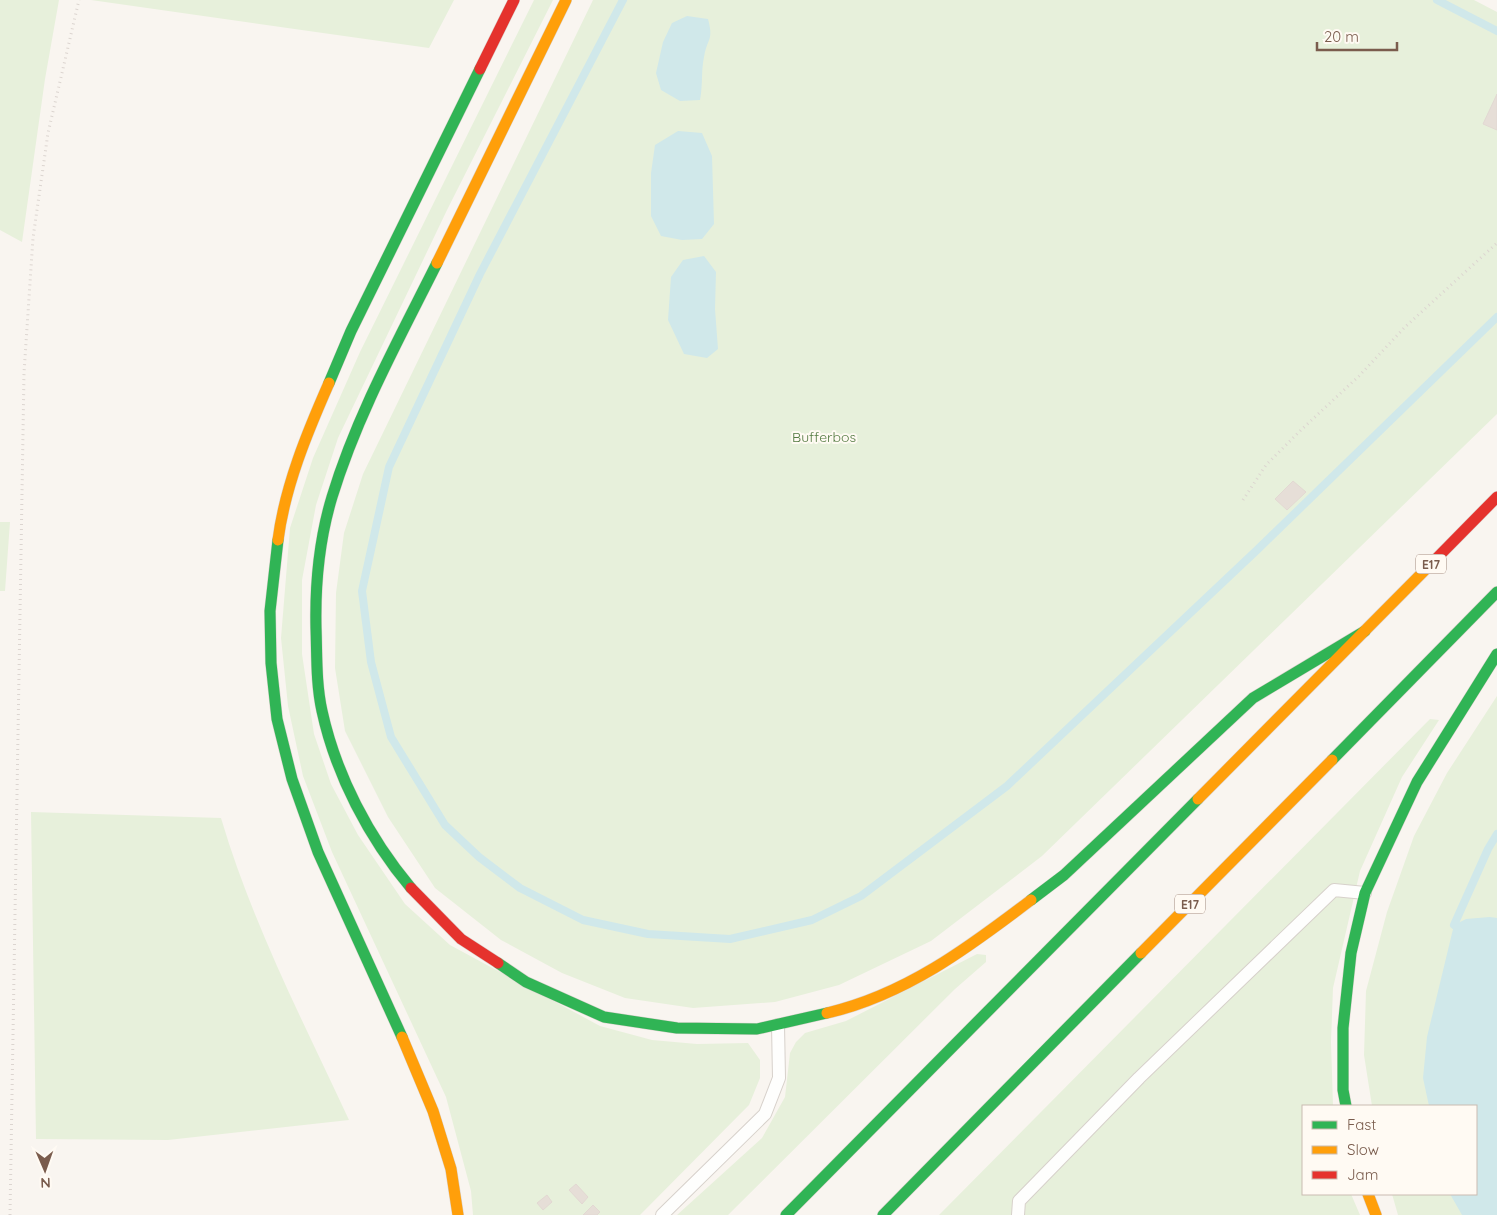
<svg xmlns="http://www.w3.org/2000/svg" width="1497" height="1215" font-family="Quicksand,sans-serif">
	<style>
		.green { fill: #e7f0db }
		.water { fill: #d0e8ea }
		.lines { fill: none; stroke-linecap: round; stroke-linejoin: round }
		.stream { stroke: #d0e8ea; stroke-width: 8 }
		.building { fill: #e6ded7; stroke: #e2d8d2 }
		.lane-casing { stroke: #d7d1cb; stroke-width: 14 }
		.fast-casing { stroke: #dad1cc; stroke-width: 12 }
		.slow-casing { stroke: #dad1cc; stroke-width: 12 }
		.jam-casing { stroke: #dad1cc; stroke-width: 12 }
		.path { stroke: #dcd5d0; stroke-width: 3; stroke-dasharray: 1 4; stroke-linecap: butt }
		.lane { stroke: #fefefd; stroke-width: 12 }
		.fast { stroke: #30b455; stroke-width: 11 }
		.slow { stroke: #ff9f0a; stroke-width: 11 }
		.jam { stroke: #e5322d; stroke-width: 11 }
		.labels { text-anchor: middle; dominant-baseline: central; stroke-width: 4; stroke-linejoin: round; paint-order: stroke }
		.shield { fill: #fffaf3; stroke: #a28b7f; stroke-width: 1 }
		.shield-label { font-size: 12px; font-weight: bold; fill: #7a5c4d }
		.park-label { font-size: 14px; fill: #537a41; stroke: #fffaf3 }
	</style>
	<rect width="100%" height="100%" fill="#f9f5f0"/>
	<!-- green -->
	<path class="green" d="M0 0H59L45 79 22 242 0 230Z
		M91 0H454L429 48Z
		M534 0H553L447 210 338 438 316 505 302 580V654L314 734 331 784 358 835 405 904 450 945 600 1026 652 1040 697 1044 748 1043 760 1060V1078L749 1105 640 1215H473L471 1191 446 1097 332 852 303 776 288 706 281 638 290 528 313 458 360 352Z
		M593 0H1474L1497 12V414L1042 856 931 941 839 985 775 1002 693 1008 625 998 562 973 501 940 435 888 388 817 345 731 335 668 336 593 344 533 363 474Z
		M0 522H10L5 591H0Z
		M1497 696V1215H1398L1392 1194H1476V1106H1372L1364 1055 1366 991 1387 912 1414 836 1447 773Z
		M1430 719 1439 720 1402 777 1360 871 1333 988 1331 1042 1333 1106H1303V1194H1351L1360 1215H939Z
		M31 812 221 818C252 923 303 1021 349 1120L168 1140 36 1139Z
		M977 954 986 955V962L955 989 728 1215H677L762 1138 785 1097 790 1053 796 1042 805 1033 846 1021Z"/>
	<!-- water -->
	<path class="water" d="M687 16 708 19C714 41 707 38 704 57 701 71 703 85 700 100L680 101 661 90 656 73 663 42 672 23Z
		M678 131 702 133 712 156 714 224 702 239 682 240 661 236 651 216V173L655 145Z
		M704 256 716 272 715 309 718 349 707 358 684 354 668 320 671 277 683 260Z
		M1490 917 1497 918V1215H1462L1450 1194H1476V1106H1429L1423 1078 1427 1037 1454 925 1466 919Z"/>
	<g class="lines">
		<!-- stream -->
		<path class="stream" d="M623 0 480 274 389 467 362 591 371 662 391 737 445 825 479 857 520 888 583 920 648 934 730 939 812 920 861 896 1007 786 1257 550 1497 317
			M1437 0 1497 31
			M1454 925 1488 849 1497 834"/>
	</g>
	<!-- building -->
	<path class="building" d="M1497 94V130L1483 124Z
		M1293 481 1306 492 1287 510 1275 499Z
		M576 1184 588 1197 582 1204 569 1190Z
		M547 1195 552 1202 543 1210 537 1203Z
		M593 1205 600 1212 597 1215H583Z"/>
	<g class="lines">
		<!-- lane casing -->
		<g class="lane-casing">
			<path id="lane" d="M662 1215 765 1114 779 1078 778 1025
				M1018 1215 1019 1201 1139 1078 1334 890 1365 893"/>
		</g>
		<!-- fast casing -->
		<g class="fast-casing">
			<path id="fast" d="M329 383 351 331 480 69
				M278 540 270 611 271 663 277 719 292 779 318 852 402 1037
				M1332 760 1497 592
				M411 888C369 838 336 775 322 711 316 684 317 656 316 628 315 584 319 540 332 497 357 415 399 339 437 263
				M1031 900 1064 875 1253 698 1365 631
				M498 963 526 982 604 1017 677 1028 757 1029 827 1013
				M1346 1106 1343 1090V1028L1351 953 1365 893 1417 782 1497 654
				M786 1215 1198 799
				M883 1215 1141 953"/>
		</g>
		<!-- slow casing -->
		<g class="slow-casing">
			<path id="slow" d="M437 263 566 0
				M278 540C285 486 307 433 329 383
				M1198 799 1430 565
				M1141 953 1332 760
				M827 1013C905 995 968 948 1031 900
				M402 1037 433 1111 451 1169 458 1215
				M1368 1194 1376 1215"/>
		</g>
		<!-- jam casing -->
		<g class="jam-casing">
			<path id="jam" d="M480 69 514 0
				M1430 565 1497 497
				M411 888 461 939 498 963"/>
		</g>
		<!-- path -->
		<path class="path" d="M1243 500 1266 465 1301 430 1359 376 1405 327 1497 243
			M10 1215 24 373 33 238 48 133 79 0"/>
		<!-- lane -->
		<use href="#lane" class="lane"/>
		<!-- fast -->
		<use href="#fast" class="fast"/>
		<!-- slow -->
		<use href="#slow" class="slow"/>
		<!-- jam -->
		<use href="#jam" class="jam"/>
	</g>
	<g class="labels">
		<!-- shield labels -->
		<g class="shield">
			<rect x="1416" y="554.5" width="30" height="19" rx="4"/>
			<rect x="1175" y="894.5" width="30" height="19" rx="4"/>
		</g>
		<g class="shield-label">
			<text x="1431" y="564">E17</text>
			<text x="1190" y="904">E17</text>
		</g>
		<!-- park labels -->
		<g class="park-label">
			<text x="824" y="437">Bufferbos</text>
		</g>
	</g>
	<!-- legend -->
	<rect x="1302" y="1105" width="175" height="90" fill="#fffaf3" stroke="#cabbb1"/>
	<rect x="1312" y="1121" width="25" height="8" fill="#30b455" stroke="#cabbb1"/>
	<text x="1347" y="1130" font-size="15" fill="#7a5c4d">Fast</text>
	<rect x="1312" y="1146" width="25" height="8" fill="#ff9f0a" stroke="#cabbb1"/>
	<text x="1347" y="1155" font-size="15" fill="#7a5c4d">Slow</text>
	<rect x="1312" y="1171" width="25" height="8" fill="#e5322d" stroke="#cabbb1"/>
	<text x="1347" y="1180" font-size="15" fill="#7a5c4d">Jam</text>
	<!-- north arrow -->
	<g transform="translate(45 1170) rotate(178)" stroke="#fffaf3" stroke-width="4" paint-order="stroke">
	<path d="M0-4L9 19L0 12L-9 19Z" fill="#7a5c4d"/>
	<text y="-8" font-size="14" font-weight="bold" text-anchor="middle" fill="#7a5c4d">N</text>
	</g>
	<!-- scale -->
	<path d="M1317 42v8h80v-8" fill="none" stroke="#7a5c4d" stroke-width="2.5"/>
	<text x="1324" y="42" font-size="15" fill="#7a5c4d" stroke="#fffaf3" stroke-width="4" paint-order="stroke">20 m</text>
</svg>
